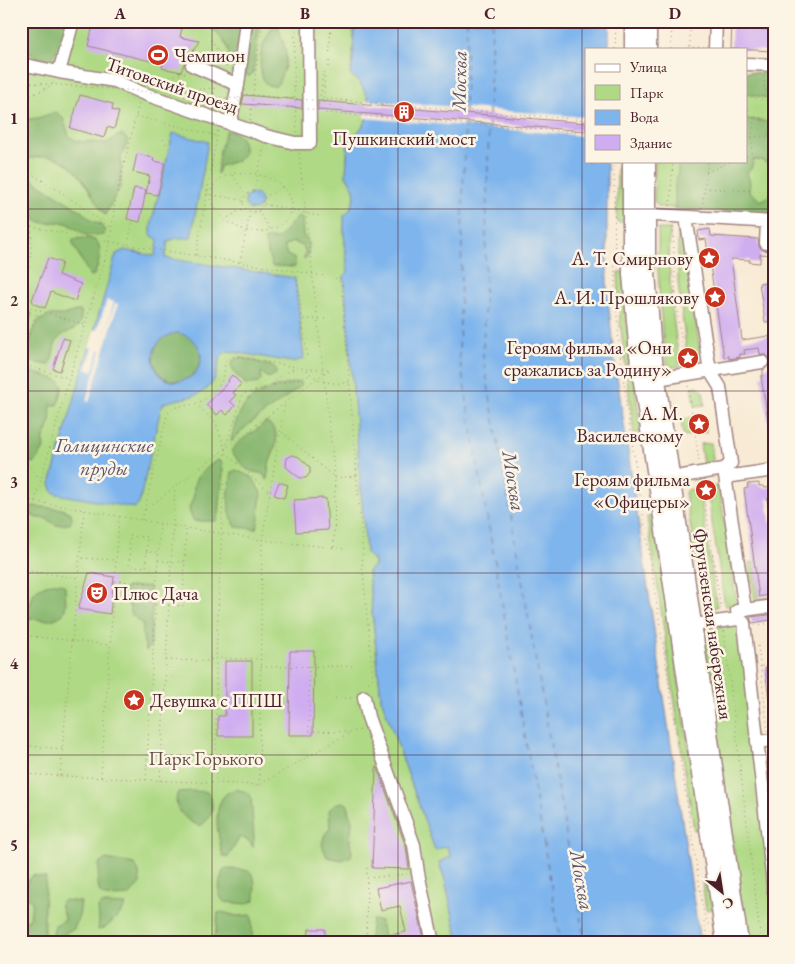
<svg xmlns="http://www.w3.org/2000/svg" width="795" height="964" font-family="'EB Garamond',serif">
	<style>
		.green { fill: #afd984; stroke: #7c7c58 }
		.forest { fill: #8bb972; stroke: #6a6c4e }
		.water { fill: #7fb5ed; stroke: #646a8c; fill-rule: evenodd }
		.pier { fill: #f8ead4 }
		.lines { fill: none; stroke-linecap: round; stroke-linejoin: round }
		.ferry { stroke: #5d546f; stroke-width: 1; stroke-dasharray: 6 5; stroke-linecap: butt }
		.building { fill: #d0adf0 }
		.minor-casing { stroke: #a18480; stroke-width: 15 }
		.major-casing { stroke: #a18480; stroke-width: 19 }
		.path { stroke: #a18480; stroke-width: 1; stroke-dasharray: 1 4; stroke-linecap: butt }
		.minor { stroke: #fff; stroke-width: 12 }
		.major { stroke: #fff; stroke-width: 16 }
		.path-bridge { stroke: #a18480; stroke-width: 1; stroke-dasharray: 1 4; stroke-linecap: butt }
		.grid { fill: none; stroke: #4a1f2b; stroke-width: 1; stroke-opacity: 0.55 }
		.labels { text-anchor: middle; dominant-baseline: central; stroke-width: 5; stroke-linejoin: round; paint-order: stroke }
		.poi-label { font-size: 19px; fill: #4a1f2b; stroke: #fcf5e5; text-anchor: end }
		.street-label { font-size: 19px; fill: #4a1f2b; stroke: #fcf5e5 }
		.park-label { font-size: 19px; fill: #634e41; stroke: #fcf5e5 }
		.water-label { font-size: 20px; font-style: italic; fill: #5d546f; stroke: #fcf5e5 }
		.neatline { fill: none; stroke: #4a1f2b; stroke-width: 2 }
		.grid-label { font-size: 16px; text-anchor: middle; font-weight: bold; fill: #4a1f2b }
	</style>
	<rect width="100%" height="100%" fill="#fcf5e5"/>
	<filter id="ink" filterUnits="userSpaceOnUse"><feTurbulence type="fractalNoise" baseFrequency=".02" numOctaves="2"/><feDisplacementMap in="SourceGraphic" scale="10" xChannelSelector="R" yChannelSelector="G"/><feConvolveMatrix kernelMatrix="1 2 1 2 8 2 1 2 1" color-interpolation-filters="sRGB"/></filter>
	<filter id="wash" filterUnits="userSpaceOnUse"><feTurbulence type="fractalNoise" baseFrequency=".0096" numOctaves="4" result="noise"/><feDisplacementMap in="SourceGraphic" scale="20" xChannelSelector="R" yChannelSelector="G"/><feGaussianBlur stdDeviation="1.12" result="paint"/><feColorMatrix in="noise" values="0 0 0 0 0 0 0 0 0 0 0 0 0 0 0 0 0 1.4 0 .05"/><feComposite in="paint" operator="in"/></filter>
	<g filter="url(#wash)">
		<rect width="100%" height="100%" fill="#f8ead4"/>
		<!-- green -->
		<path class="green" d="M21 21H364L354 27 353 60 350 74 360 83 368 97 366 121 360 130 348 141 346 175 354 189 355 196 350 210 344 216V234L348 272 344 277 374 561V566L368 571 381 698 435 849 447 845 451 858 439 863 445 880 459 943H21Z
			M746 72 774 73V215L659 207 654 201 655 161H746Z
			M617 167H624V222H617Z
			M658 229H670C667 276 673 320 680 366L668 368 662 332 658 270Z
			M683 229 701 359H700V363L692 365 691 355H687L678 283V230Z
			M618 272H624L626 319 641 432 634 434 620 321Z
			M698 386 703 391 705 405 695 406 692 387Z
			M703 416 705 417 706 432 696 434 694 417Z
			M692 417 694 434 685 436 683 434 681 420Z
			M711 443 713 460 710 463 703 464 700 444Z
			M719 486 737 604 725 606 708 496 711 495 710 487Z
			M699 488 717 607 704 609 685 492 687 490Z
			M654 516 701 829 694 830 647 517Z
			M753 562 758 599 774 597V600L755 603 749 563Z
			M738 624 742 629 774 919V943H747L703 634 704 629Z
			M709 879 713 909 706 910 702 880Z"/>
		<!-- forest -->
		<path class="forest" d="M21 21H69L65 36 51 59H42L21 49Z
			M202 21H245L235 68C229 60 230 54 226 45 221 36 211 27 202 21Z
			M247 21H260L253 73 250 76 245 75Z
			M275 21H277C282 44 292 53 281 76 279 81 280 83 275 86L267 85C258 76 259 54 264 43 268 35 272 29 275 21Z
			M746 72 774 73V100L746 93Z
			M56 112 63 118 69 136 77 141 106 143 122 134 128 140 121 158V185L105 215C89 194 81 165 53 157 43 155 31 160 21 158V120L38 118Z
			M746 117 748 119 769 122 768 132V138L774 141V163L767 164 762 160H754L751 169 747 173 750 182 749 191 761 201 769 196 774 185V215L675 209V183L678 173V161H746Z
			M226 130C240 133 245 140 244 154L236 161 220 166 217 174 219 153Z
			M21 172 81 211 92 221 100 224 105 231 104 235H86L67 223 58 222 45 223 37 221C32 211 32 206 30 196 28 187 21 182 21 172Z
			M298 216 302 218 303 235 309 243 308 256 304 259 305 250 303 246 293 242 284 246 287 255 295 259V267L272 266 265 243V239H278Z
			M86 238C89 238 92 238 94 240 105 245 98 267 94 275L90 276 73 244V239Z
			M25 309 32 314 25 331 21 352V312Z
			M76 311H81C83 336 65 326 56 342 53 349 53 358 50 365L30 362 27 359 29 341 38 321 51 315H64Z
			M153 357a24 24 0 1 1 48 0a24 24 0 1 1-48 0Z
			M240 357 275 367 276 374 268 378 261 372V380L258 383 245 385 243 381 236 375 231 365 232 361Z
			M23 369 55 379 59 381 63 387 58 405H51L50 424 43 441 44 448 36 462 32 463 21 450V373Z
			M297 382 301 383 300 387 248 425 231 442C238 398 256 391 297 382Z
			M266 422C284 432 274 450 269 464 268 469 268 475 267 480L262 473C245 473 241 463 231 451 240 438 255 433 266 422Z
			M218 460 222 463 223 472 219 515 216 521H194C185 505 191 508 194 494 195 492 193 489 194 486 195 474 209 466 218 460Z
			M236 470 253 478 262 495C257 507 262 516 256 529L236 527C225 508 228 493 232 472Z
			M21 505 62 509 71 513 72 518 70 524 56 525 45 518H37L29 514 21 517Z
			M52 583H61L65 586 66 605 63 614C49 625 37 618 21 617V608L29 606C31 604 31 601 32 598 34 588 44 586 52 583Z
			M147 586 152 594 153 603 151 620V644L146 651 142 633 143 624 132 615 124 589 128 587Z
			M236 789 249 793 251 797 254 838 253 847 249 841 240 837 228 857H223C218 836 208 796 236 789Z
			M193 791 207 792C216 805 213 818 200 826 186 821 171 808 178 792Z
			M343 802 347 804 349 808 348 812 352 820 350 843 352 852 351 856 342 860 327 857 322 845 324 836 330 828 329 810 335 804Z
			M106 859 135 864 139 873 140 883 129 896C96 898 97 898 99 864Z
			M224 869C255 870 255 868 255 900L246 904 224 902C216 894 220 878 224 869Z
			M33 875 46 878 44 906V943C28 943 21 940 21 923L30 918 32 901 25 895C25 886 27 881 33 875Z
			M64 900 81 902 79 916 74 929 66 932 62 943H51L55 925 65 920 60 904Z
			M102 904 126 905C123 912 106 930 98 930L99 921 98 907Z
			M222 912 237 916 252 915V943H211L216 931 218 913Z
			M372 920 381 921 385 943H369Z"/>
		<!-- water -->
		<path class="water" d="M364 21H609V49H586V161H604L607 164V288L613 349 700 943H459L445 880 439 862 451 857 447 846 435 850 381 698 368 571 374 566V561L366 553 344 276 348 272 344 234V216L350 210 355 196 354 189 346 175 348 141 360 130 366 121 368 97 360 83 350 74 353 60 354 27 358 26Z
			M173 133 208 142 191 238H177L168 241 165 258 295 278 304 359 292 362 227 351C219 357 219 362 217 372 210 399 185 396 164 403L161 408 139 504 134 508 57 494 53 492 50 484 116 254 124 250 155 256 158 240 151 235V226ZM177 333C193 336 206 349 199 366 197 372 192 377 186 379 154 393 136 341 177 333Z
			M245 202a8 8 0 1 1 16 0a8 8 0 1 1-16 0Z"/>
		<!-- pier -->
		<path class="pier" d="M365 100 586 117V136L364 118Z
			M107 300 114 302 104 335 115 303 118 304 89 402 86 401 101 350H99L93 371 86 369 93 348 89 347 94 330H97Z"/>
		<g class="lines">
			<!-- ferry -->
			<path class="ferry" d="M465 113 467 21
				M489 116 492 21
				M465 122 459 355 561 943
				M489 122 483 356 585 943"/>
		</g>
		<g id="blocks">
			<!-- building -->
			<path class="building" d="M94 21H153L182 28 180 37 199 41 189 58 185 61 181 72 162 68 163 64 88 46Z
				M732 21H750L753 29 774 30V51L731 49Z
				M80 95 113 104 112 110 119 112 114 129 107 127 104 138 70 128Z
				M244 95 302 100V108L242 104Z
				M318 101 586 123V131L318 110Z
				M137 154 154 158 153 161 165 163 158 195 146 193 150 176 133 172Z
				M134 188 146 190 140 222 127 219Z
				M710 229 711 236 758 239 759 247 765 251 770 250 774 245V255L760 254V263L749 262 750 260 731 259 742 340 769 336 774 364V433H770L761 376H763V370L769 365V357L765 355 760 354 759 348 744 350 745 354H740V357L729 359V356L724 357 706 239 699 240 698 231Z
				M48 258 62 263 58 275 81 284 75 301 51 292 45 308 34 304 32 300Z
				M774 281V321L765 322 759 283Z
				M63 338 70 340 60 371 53 369Z
				M232 375 241 384 233 393 236 395 230 401 235 406 227 415 222 410 217 415 206 405 229 381 228 380Z
				M293 455 299 457 310 467V473L306 478H300L286 467 287 458Z
				M279 482 288 485 284 498 274 495Z
				M759 483V486H763L764 488 774 487V498L767 499 774 547V594L759 597 744 489 748 488 747 484Z
				M323 498 326 499 328 530 296 532 294 500Z
				M89 573 114 577 110 614 78 609Z
				M770 615 771 620 752 623 750 617Z
				M290 651H314L313 735H289Z
				M225 661H252V736H218V716H225Z
				M774 667V699L769 700 765 668Z
				M377 767 406 847 409 869 372 868 376 768Z
				M411 881 425 943H391L389 935 406 932 400 906 381 910 376 888Z
				M309 929H325V943H308Z"/>
		</g>
	</g>
	<g filter="url(#ink)">
		<use href="#blocks" fill-opacity="0" stroke="#a18480" stroke-width="1"/>
		<g class="lines">
			<!-- minor casing -->
			<g class="minor-casing">
				<path id="minor" d="M758 21 774 22
					M715 49 716 21
					M21 64 59 72 115 81 142 93 266 136 295 143H310L309 21
					M746 64 774 65
					M192 65 238 85
					M59 72 73 21
					M230 124 238 85 246 21
					M638 214 774 222
					M766 243 767 222
					M657 379 762 362
					M724 469 745 610
					M725 477 774 470
					M671 478 724 469 731 463 720 387 710 371 686 217
					M737 611 774 606
					M693 625 738 619 741 620 744 623 774 892
					M364 697 368 717 414 845 418 873 433 943
					M757 742 774 740"/>
			</g>
			<!-- major casing -->
			<g class="major-casing">
				<path id="major" d="M633 49V21
					M648 49V21
					M631 161V274L638 355 725 943
					M647 161V273L653 353 740 943"/>
			</g>
			<!-- path -->
			<path class="path" d="M295 21 294 84 297 132
				M690 21V48H705
				M211 40 221 55 226 67
				M615 49 616 21
				M671 49 672 21
				M329 67 331 21
				M764 76V90L774 91
				M145 82 185 73
				M320 95H321L323 72 325 73 323 105 331 106
				M746 96 774 102
				M185 97V91L214 88V97
				M21 98C32 94 46 91 54 82
				M746 105 754 117 751 156 774 158
				M382 106V104
				M136 116 217 136
				M381 117V115
				M755 117 774 119
				M531 118V115
				M250 120 262 21
				M584 122 585 120
				M530 129V126
				M583 133 584 131
				M746 137 774 136
				M771 137 774 146
				M163 139 170 149
				M299 153 335 478 334 548
				M746 156H751
				M614 161 615 289 619 343 627 409 704 915 709 925
				M21 167 64 194 111 228
				M706 172 733 161
				M235 173C257 171 291 180 292 207 292 214 288 219 283 223 243 255 173 189 235 173Z
				M232 175 246 194
				M21 188C32 208 33 237 30 259 29 271 24 283 21 294
				M704 188 774 192
				M254 191 264 146
				M243 202a10 10 0 1 1 20 0a10 10 0 1 1-20 0Z
				M207 194 242 200
				M264 198 282 187
				M264 204 319 216
				M670 206 673 161
				M702 208 708 161
				M258 211 270 229
				M224 220 244 208
				M31 227 110 242 325 276
				M673 227 676 304 685 365
				M128 244 133 220
				M196 255 218 130
				M240 262 250 213
				M335 278 342 284 363 556 362 562 373 678 366 685
				M297 280 307 356
				M21 305 85 325
				M304 319H329
				M21 358 37 311
				M21 364 68 378
				M307 370C318 383 333 385 350 382
				M273 385 277 378 295 368
				M688 386 699 461
				M196 404 216 423 225 449 216 658V783
				M282 432 335 478 356 476
				M225 449 243 394 311 375
				M226 453 269 492
				M21 456 40 479
				M702 485 721 609
				M21 499 186 528 262 540 345 549
				M35 501 69 379 110 242 115 202 139 103
				M145 510 316 379 331 369
				M142 520 167 415C173 404 184 407 194 404 205 401 216 392 221 382 225 375 224 366 226 359L235 356 306 369H331
				M130 536 147 537 146 567 129 566Z
				M146 552H157
				M82 558 115 560
				M158 561 184 562
				M21 570 78 578
				M115 581 156 583
				M168 605 183 606 186 529
				M755 625 774 623
				M724 631 761 943
				M21 635 109 645
				M758 646 768 731
				M166 660 207 661 216 658 259 659
				M309 666V731L350 732 361 730
				M762 666 774 664
				M261 667 355 666
				M653 688 667 686
				M335 698H354
				M21 745 63 749
				M771 752 774 778
				M21 774 259 785 349 733
				M60 776 84 511
				M101 777 119 517
				M146 780 160 524
				M160 781 175 487
				M259 785 262 540 285 402
				M367 868V878L407 874
				M704 921 708 943
				M366 943 367 878"/>
			<!-- minor -->
			<use href="#minor" class="minor"/>
			<!-- major -->
			<use href="#major" class="major"/>
			<!-- path-bridge -->
			<path class="path-bridge" d="M21 82 242 99
				M586 120 328 99 323 101 242 94 237 99 241 104 322 110 326 113 586 133"/>
		</g>
	</g>
	<!-- grid -->
	<path class="grid" d="M212 21V943M398 21V943M582 21V943M21 209H774M21 391H774M21 573H774M21 755H774"/>
	<!-- icons -->
	<defs>
		<g id="stadium-disc" transform="scale(1.125)"><circle r="9.5" fill="#c8321e" stroke="#fcf5e5"/><path d="M0-5a6.5 5 0 1 0 0 10a6.5 5 0 1 0 0-10ZM-3.5-1.8h7v3.6h-7Z" fill="#fff"/></g>
		<g id="building-disc" transform="scale(1.125)"><circle r="9.5" fill="#c8321e" stroke="#fcf5e5"/><path d="M-4-6H4V6H1V3H-1V6H-4ZM-2.5-4.3h1.7v1.8h-1.7ZM.8-4.3h1.7v1.8H.8ZM-2.5-1h1.7V.8h-1.7ZM.8-1h1.7V.8H.8Z" fill="#fff"/></g>
		<g id="sight-disc" transform="scale(1.125)"><circle r="9.5" fill="#c8321e" stroke="#fcf5e5"/><path d="M0-6L1.8-2.2L6-1.7L2.9 1.2L3.7 5.4L0 3.3L-3.7 5.4L-2.9 1.2L-6-1.7L-1.8-2.2Z" fill="#fff"/></g>
		<g id="theatre-disc" transform="scale(1.125)"><circle r="9.5" fill="#c8321e" stroke="#fcf5e5"/><path d="M-5-5.5Q0-4 5-5.5V0Q5 5 0 6Q-5 5-5 0ZM-3.3-2.5H-1v1.5H-3.3ZM1-2.5H3.3v1.5H1ZM-2.8 1Q0 5.5 2.8 1Z" fill="#fff"/></g>
	</defs>
	<g fill-rule="evenodd">
		<use href="#stadium-disc" x="158" y="55"/>
		<use href="#building-disc" x="404" y="112"/>
		<use href="#sight-disc" x="709" y="258"/>
		<use href="#sight-disc" x="715" y="297"/>
		<use href="#sight-disc" x="688" y="358"/>
		<use href="#sight-disc" x="699" y="424"/>
		<use href="#sight-disc" x="706" y="490"/>
		<use href="#theatre-disc" x="97" y="593"/>
		<use href="#sight-disc" x="134" y="700"/>
	</g>
	<g class="labels">
		<!-- poi labels -->
		<g class="poi-label">
			<text x="174" y="55" text-anchor="start">Чемпион</text>
			<text x="404" y="138" text-anchor="middle">Пушкинский мост</text>
			<text x="693" y="258">А. Т. Смирнову</text>
			<text x="699" y="297">А. И. Прошлякову</text>
			<text x="672" y="347">Героям фильма «Они<tspan x="672" dy="22">сражались за Родину»</tspan></text>
			<text x="683" y="413">А. М.<tspan x="683" dy="22">Василевскому</tspan></text>
			<text x="690" y="479">Героям фильма<tspan x="690" dy="22">«Офицеры»</tspan></text>
			<text x="113" y="593" text-anchor="start">Плюс Дача</text>
			<text x="150" y="700" text-anchor="start">Девушка с ППШ</text>
		</g>
		<!-- street labels -->
		<g class="street-label">
			<text transform="translate(172 85) rotate(19)">Титовский проезд</text>
			<text transform="translate(713 624) rotate(82)">Фрунзенская набережная</text>
		</g>
		<!-- park labels -->
		<g class="park-label">
			<text x="206" y="758">Парк Горького</text>
		</g>
		<!-- water labels -->
		<g class="water-label">
			<text transform="translate(459 81) rotate(-89)">Москва</text>
			<text x="104" y="445">Голицинские<tspan x="104" dy="23">пруды</tspan></text>
			<text transform="translate(514 481) rotate(81)">Москва</text>
			<text transform="translate(582 880) rotate(80)">Москва</text>
		</g>
	</g>
	<!-- margin -->
	<rect width="795" height="964" fill="none" stroke="#fcf5e5" stroke-width="55"/>
	<!-- legend -->
	<rect x="585" y="48" width="162" height="115" fill="#fcf5e5" stroke="#b59f9b"/>
	<rect x="595" y="64" width="25" height="8" fill="#ffffff" stroke="#b59f9b"/>
	<text x="630" y="72" font-size="15" fill="#4a1f2b">Улица</text>
	<rect x="595" y="85" width="25" height="15" fill="#afd984" stroke="#b59f9b"/>
	<text x="630" y="98" font-size="15" fill="#4a1f2b">Парк</text>
	<rect x="595" y="110" width="25" height="15" fill="#7fb5ed" stroke="#b59f9b"/>
	<text x="630" y="122" font-size="15" fill="#4a1f2b">Вода</text>
	<rect x="595" y="135" width="25" height="15" fill="#d0adf0" stroke="#b59f9b"/>
	<text x="630" y="148" font-size="15" fill="#4a1f2b">Здание</text>
	<!-- north arrow -->
	<g transform="translate(722 892) rotate(150)" stroke="#fcf5e5" stroke-width="4" paint-order="stroke">
	<path d="M0-4L9 19L0 12L-9 19Z" fill="#4a1f2b"/>
	<text y="-8" font-size="14" font-weight="bold" text-anchor="middle" fill="#4a1f2b">С</text>
	</g>
	<rect x="28" y="28" width="740" height="908" class="neatline"/>
	<g class="grid-label">
		<text x="120" y="19">A</text>
		<text x="305" y="19">B</text>
		<text x="490" y="19">C</text>
		<text x="675" y="19">D</text>
		<text x="14" y="124">1</text>
		<text x="14" y="306">2</text>
		<text x="14" y="488">3</text>
		<text x="14" y="669">4</text>
		<text x="14" y="851">5</text>
	</g>
</svg>
